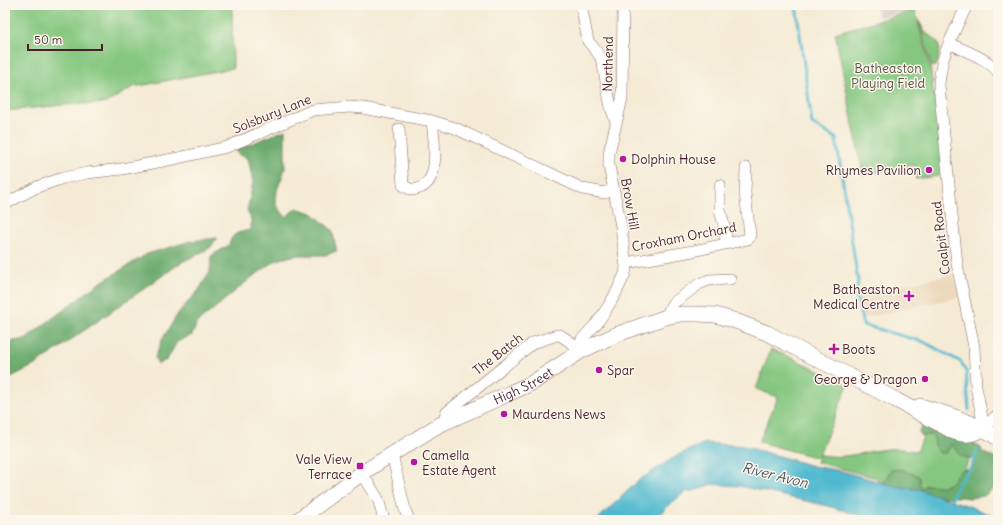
<svg xmlns="http://www.w3.org/2000/svg" width="1003" height="525" font-family="Delius,sans-serif">
	<style>
		.built { fill: #ecd8ba }
		.industrial { fill: #cbc3b8 }
		.green { fill: #85c780; stroke: #687356 }
		.forest { fill: #6cac6e; stroke: #5b664c }
		.water { fill: #51b9cf; stroke: #4e6c7d }
		.lines { fill: none; stroke-linecap: round; stroke-linejoin: round }
		.stream { stroke: #51b9cf; stroke-width: 3 }
		.street-casing { stroke: #866666; stroke-width: 12 }
		.secondary-casing { stroke: #866666; stroke-width: 16 }
		.street { stroke: #fff; stroke-width: 11 }
		.secondary { stroke: #fff; stroke-width: 15 }
		.poi-dot { fill: #b5179e; stroke: #fbf7ec; stroke-width: 1.5 }
		.labels { text-anchor: middle; dominant-baseline: central; stroke-width: 3; stroke-linejoin: round; paint-order: stroke }
		.street-label { font-size: 13px; fill: #4a1f2b; stroke: #fbf7ec }
		.park-label { font-size: 13px; fill: #5c5144; stroke: #fbf7ec }
		.poi-label { font-size: 13px; fill: #4a1f2b; stroke: #fbf7ec; text-anchor: start }
		.water-label { font-size: 14px; font-style: italic; fill: #4c5564; stroke: #fbf7ec }
	</style>
	<rect width="100%" height="100%" fill="#fbf7ec"/>
	<filter id="ink" filterUnits="userSpaceOnUse"><feTurbulence type="fractalNoise" baseFrequency=".025" numOctaves="2"/><feDisplacementMap in="SourceGraphic" scale="8" xChannelSelector="R" yChannelSelector="G"/><feConvolveMatrix kernelMatrix="1 2 1 2 8 2 1 2 1" color-interpolation-filters="sRGB"/></filter>
	<filter id="wash" filterUnits="userSpaceOnUse"><feTurbulence type="fractalNoise" baseFrequency=".012" numOctaves="4" result="noise"/><feDisplacementMap in="SourceGraphic" scale="16" xChannelSelector="R" yChannelSelector="G"/><feGaussianBlur stdDeviation="0.9" result="paint"/><feColorMatrix in="noise" values="0 0 0 0 0 0 0 0 0 0 0 0 0 0 0 0 0 1.4 0 .05"/><feComposite in="paint" operator="in"/></filter>
	<g filter="url(#wash)">
		<rect width="100%" height="100%" fill="#f5ebd5"/>
		<!-- built -->
		<path class="built" d="M954 274 960 297 863 318 858 294Z"/>
		<!-- industrial -->
		<path class="industrial" d="M875 5H921L922 8 879 17Z"/>
		<!-- green -->
		<path class="green" d="M5 5H232L233 68 133 87 106 103 64 105 5 111Z
			M915 10 930 66 945 175 916 179 915 165 863 175 835 33Z
			M919 21 925 32 938 42 940 50 937 65 932 67Z
			M771 349 792 358 848 385 818 457 820 455C828 456 837 457 845 456 872 453 889 444 917 452L926 429 975 449 951 495 881 481 877 478 816 462 818 458 759 442 778 397 756 389Z"/>
		<!-- forest -->
		<path class="forest" d="M285 130V169L277 190 276 205 286 217 296 208 312 213 332 230 337 251 326 255H296L277 260 251 278 197 323 192 335 177 342 167 360 158 364 155 357 163 338 179 312 198 291 210 272 211 256 229 245C233 230 239 234 251 229V219L247 211 253 182 248 158 239 155 236 150Z
			M217 238 210 248 182 262 35 365 5 380V342H8L25 339 98 284 147 254 191 241Z
			M935 423 964 441 971 442 981 448 982 452 998 460V485L984 496 969 498 961 497H947L941 496 932 502 884 487 885 479 891 470 900 469 919 476 920 484 919 487 923 488 925 485C932 484 940 488 947 485 955 481 954 476 960 471 963 470 967 469 969 468L974 460 960 456 952 444 946 453H940C935 448 934 444 934 437L931 435 921 436 919 431 923 425Z"/>
		<!-- water -->
		<path class="water" d="M705 443 744 446 813 466 841 471 891 485 921 490 969 506 998 518V520H875L828 506 739 486 713 484 690 492 686 491 652 520H597L639 480 678 455Z"/>
		<g class="lines">
			<!-- stream -->
			<path class="stream" d="M796 5 812 124 836 138 858 281 856 295 863 325 924 342 961 362 966 371 969 410
				M949 504 960 481 970 469 978 449"/>
		</g>
	</g>
	<g filter="url(#ink)">
		<g class="lines">
			<!-- street casing -->
			<g class="street-casing">
				<path id="street" d="M581 5 588 41 600 56 603 65 611 108 616 122
					M967 5C954 33 941 53 939 85L957 264 974 347 976 386 984 428
					M949 43C964 51 988 58 998 72
					M399 129 403 185C410 190 413 191 420 188 441 180 434 139 432 121
					M720 185V210L725 229 726 243
					M5 204 37 187 63 178 87 173 122 169 178 158 227 147 313 110 350 107 363 108 432 121 455 128 583 189 605 193 613 189
					M626 263 693 251 748 239 750 235 745 193 746 168
					M666 317 672 304 699 284 709 280 730 279
					M581 351 579 348 582 339 597 323 606 310 616 293 625 274 626 267 621 226 609 166V153L622 99 623 5
					M447 420 445 417 446 413 533 343 557 335H560L579 348
					M984 428 995 417 998 416
					M392 454 405 510 409 520
					M362 473 378 499 384 520"/>
			</g>
			<!-- secondary casing -->
			<g class="secondary-casing">
				<g id="secondary">
					<path d="M920 406C947 414 974 422 998 438"/>
					<path id="s1" d="M298 520 362 473 437 426 532 383 581 351 615 335 666 317 681 314H697L715 315 733 320 767 333 896 400 954 432C967 436 972 435 984 428"/>
				</g>
			</g>
			<!-- street -->
			<use href="#street" class="street"/>
			<!-- secondary -->
			<use href="#secondary" class="secondary"/>
		</g>
	</g>
	<!-- markers -->
	<g class="poi-dot">
		<circle cx="623" cy="159" r="4"/>
		<circle cx="929" cy="170" r="4"/>
		<path d="M907 290h4v4h4v4h-4v4h-4v-4h-4v-4h4z"/>
		<path d="M832 343h4v4h4v4h-4v4h-4v-4h-4v-4h4z"/>
		<circle cx="599" cy="370" r="4"/>
		<circle cx="925" cy="379" r="4"/>
		<circle cx="504" cy="414" r="4"/>
		<circle cx="414" cy="462" r="4"/>
		<rect x="356" y="462" width="8" height="8" rx="2"/>
	</g>
	<g class="labels">
		<!-- street labels -->
		<g class="street-label">
			<text transform="translate(608 64) rotate(-89)">Northend</text>
			<text transform="translate(272 114) rotate(-22)">Solsbury Lane</text>
			<text transform="translate(630 204) rotate(80)">Brow Hill</text>
			<text transform="translate(684 237) rotate(-11)">Croxham Orchard</text>
			<text transform="translate(941 238) rotate(-97)">Coalpit Road</text>
			<text transform="translate(498 354) rotate(-38)">The Batch</text>
			<text stroke="none"><textPath href="#s1" startOffset="263">High Street</textPath></text>
		</g>
		<!-- park labels -->
		<g class="park-label">
			<text x="888" y="68">Batheaston<tspan x="888" dy="15">Playing Field</tspan></text>
		</g>
		<!-- poi labels -->
		<g class="poi-label">
			<text x="631" y="159">Dolphin House</text>
			<text x="921" y="170" text-anchor="end">Rhymes Pavilion</text>
			<text x="900" y="289" text-anchor="end">Batheaston<tspan x="900" dy="15">Medical Centre</tspan></text>
			<text x="842" y="349">Boots</text>
			<text x="607" y="370">Spar</text>
			<text x="917" y="379" text-anchor="end">George &amp; Dragon</text>
			<text x="512" y="414">Maurdens News</text>
			<text x="422" y="455">Camella<tspan x="422" dy="15">Estate Agent</tspan></text>
			<text x="352" y="459" text-anchor="end">Vale View<tspan x="352" dy="15">Terrace</tspan></text>
		</g>
		<!-- water labels -->
		<g class="water-label">
			<text transform="translate(775 475) rotate(14)">River Avon</text>
		</g>
	</g>
	<!-- margin -->
	<rect width="1003" height="525" fill="none" stroke="#fbf7ec" stroke-width="20"/>
	<!-- scale -->
	<path d="M28 44v6h74v-6" fill="none" stroke="#4a1f2b" stroke-width="2"/>
	<text x="34" y="44" font-size="12" fill="#4a1f2b" stroke="#fbf7ec" stroke-width="3" paint-order="stroke">50 m</text>
</svg>
